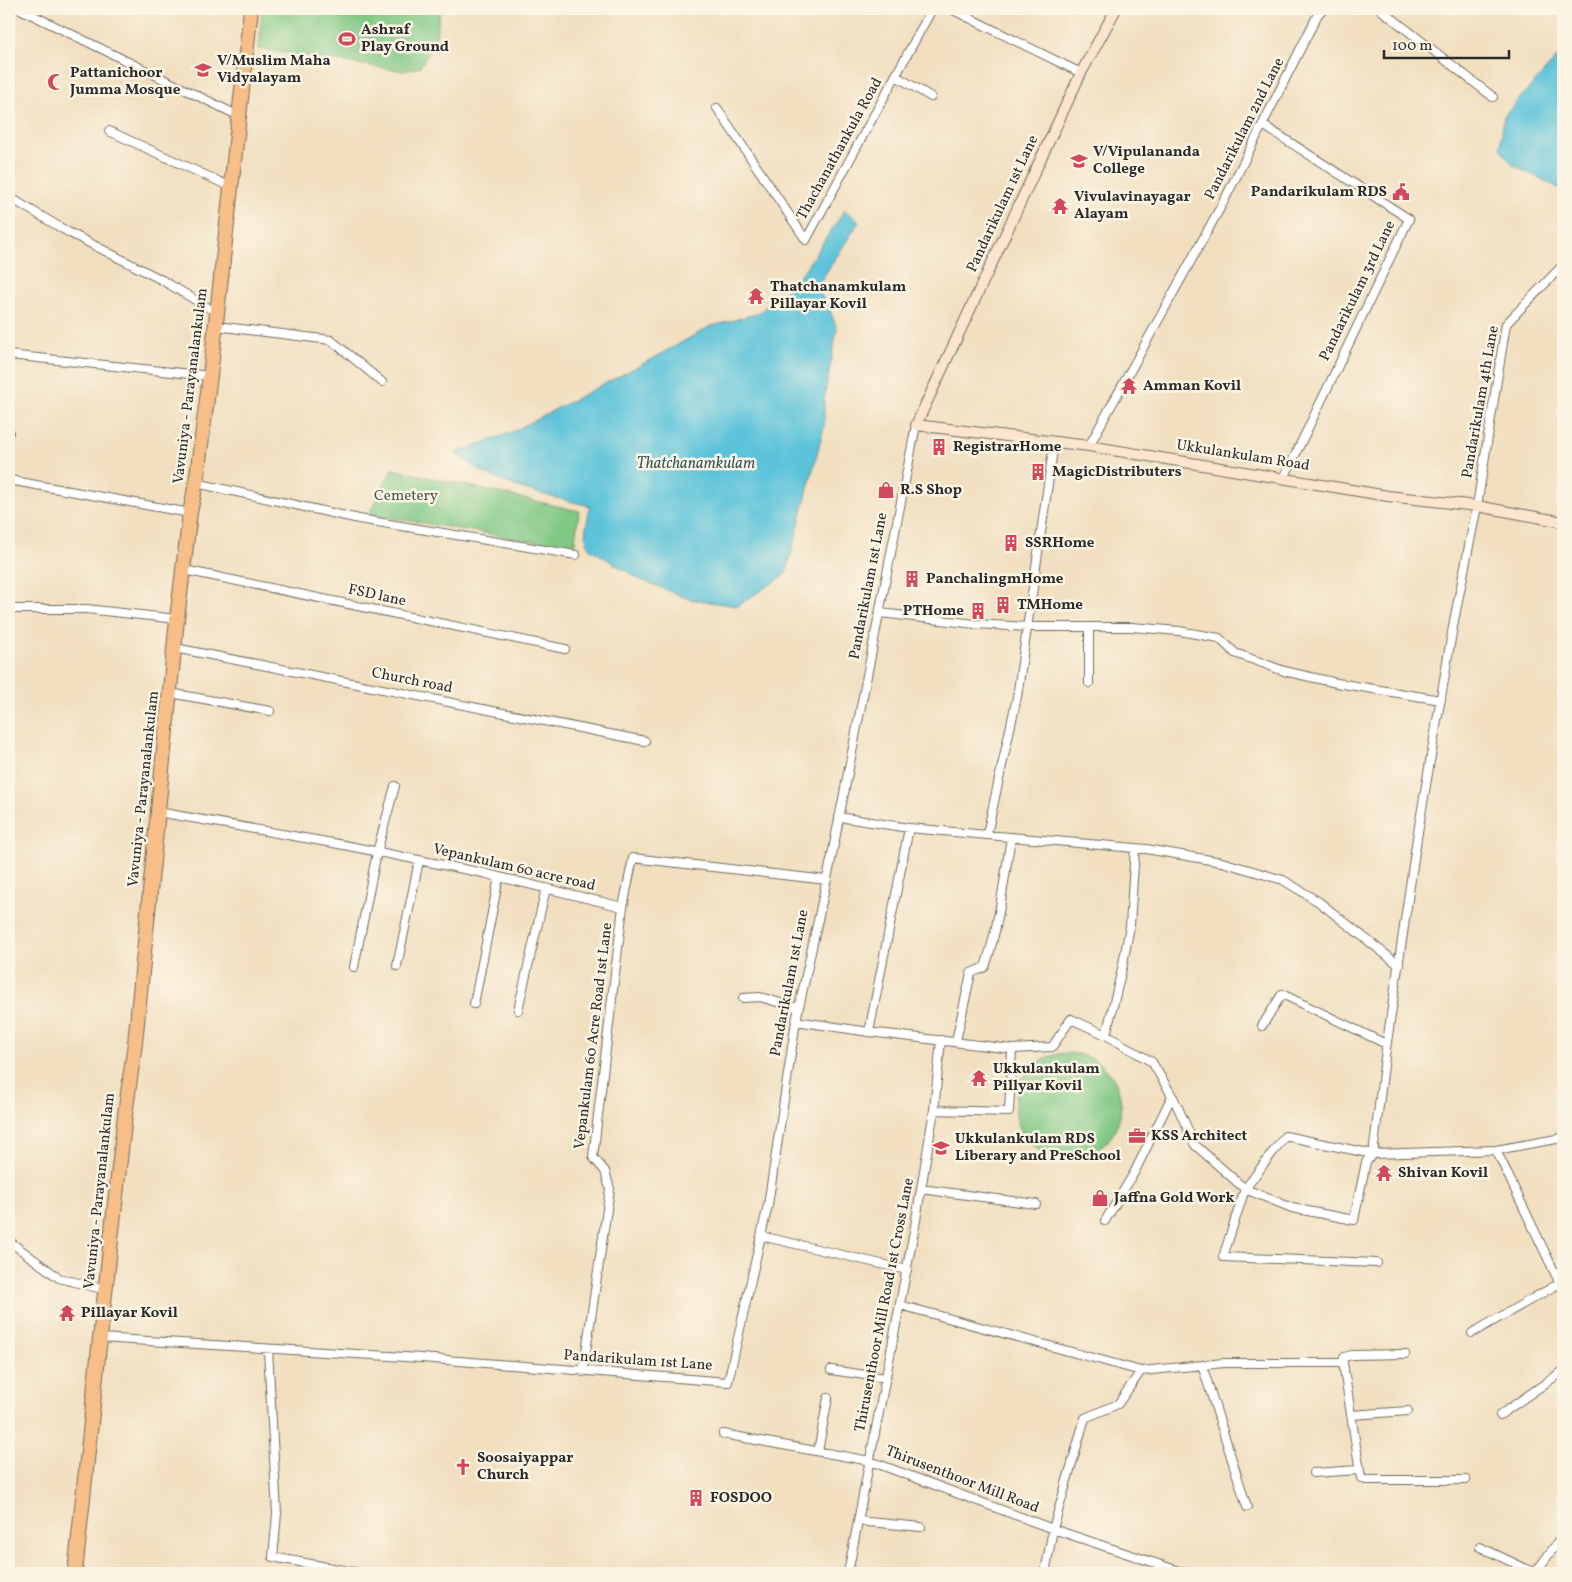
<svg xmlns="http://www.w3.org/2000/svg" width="1572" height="1582" font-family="Vollkorn,serif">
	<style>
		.green { fill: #80c884; stroke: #567a58 }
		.water { fill: #5cc3da; stroke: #447782 }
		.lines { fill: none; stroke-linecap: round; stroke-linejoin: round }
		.street-casing { stroke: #706a5f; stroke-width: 10 }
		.secondary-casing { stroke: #706a5f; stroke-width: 12 }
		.highway-casing { stroke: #706a5f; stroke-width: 16 }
		.street { stroke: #fff; stroke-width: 8 }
		.secondary { stroke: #fce5cf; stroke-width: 10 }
		.highway { stroke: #f7be87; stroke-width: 14 }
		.labels { text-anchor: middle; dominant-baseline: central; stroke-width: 5; stroke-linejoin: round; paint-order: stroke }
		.poi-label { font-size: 15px; font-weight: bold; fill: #2b2b2b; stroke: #fcf5e5; text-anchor: start }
		.street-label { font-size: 15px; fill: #2b2b2b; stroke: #fcf5e5 }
		.park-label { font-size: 15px; fill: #445a46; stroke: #fcf5e5 }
		.water-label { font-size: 16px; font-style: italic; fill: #3a5960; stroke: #fcf5e5 }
	</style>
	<rect width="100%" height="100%" fill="#fcf5e5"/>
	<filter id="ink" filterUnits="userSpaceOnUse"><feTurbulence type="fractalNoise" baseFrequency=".02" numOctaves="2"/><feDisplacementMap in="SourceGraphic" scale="10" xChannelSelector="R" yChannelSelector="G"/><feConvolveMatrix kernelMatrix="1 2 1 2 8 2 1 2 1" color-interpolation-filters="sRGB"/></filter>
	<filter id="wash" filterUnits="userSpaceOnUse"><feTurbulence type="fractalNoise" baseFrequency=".0096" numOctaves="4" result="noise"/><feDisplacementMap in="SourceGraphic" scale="20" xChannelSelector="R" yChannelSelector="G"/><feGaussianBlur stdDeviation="1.12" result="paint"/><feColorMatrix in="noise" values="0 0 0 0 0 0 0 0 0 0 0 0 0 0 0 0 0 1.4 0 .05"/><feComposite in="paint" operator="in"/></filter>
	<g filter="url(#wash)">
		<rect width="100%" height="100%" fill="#f1dfc0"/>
		<!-- green -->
		<path class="green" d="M262 9H440C437 36 435 44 420 67L404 71 259 49Z
			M392 469 579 511 574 548 369 514Z
			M1015 1106a53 53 0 1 1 106 0a53 53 0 1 1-106 0Z"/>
		<!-- water -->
		<path class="water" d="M1563 51V190L1513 165 1500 148 1504 116Z
			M845 210 859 222 816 288 828 305 837 329 824 399V427L786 574 737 606 689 599 639 579 589 548 585 534 590 506C544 495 492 485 456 453L510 433 652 359 709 327 756 314 779 298 803 272Z"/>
	</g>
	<g filter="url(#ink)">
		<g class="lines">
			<!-- street casing -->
			<g class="street-casing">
				<path id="street" d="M20 9 239 116
					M951 9 1081 73
					M1380 9 1493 97
					M896 76 931 97
					M717 108 806 240 932 9
					M1263 125 1409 219 1284 478
					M109 131 231 187
					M9 197 68 232 162 280 217 313
					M216 326 331 340 382 382
					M9 355 210 376
					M9 433V431
					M1089 446 1225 199 1318 14 1323 9
					M9 480 190 513
					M196 483 359 519 576 555
					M184 570 565 649
					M9 609H86L177 619
					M880 613 975 624 1028 627H1132L1179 631 1219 638 1235 653 1284 671 1337 683 1441 700
					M175 648 645 741
					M1089 683V627
					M170 693 270 711
					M158 812 344 845 483 873 623 907 633 858 827 880
					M839 817 909 828 1146 849 1222 862 1283 880 1319 902 1399 965
					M987 834 1017 697 1054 443
					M397 966 419 861
					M354 967 377 852 395 786
					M743 998 760 997 798 1008
					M474 1004 499 877
					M518 1010 546 888
					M796 1021 869 1032 1012 1049 1052 1047 1071 1019 1106 1035 1152 1062 1174 1099 1195 1145 1245 1189 1285 1136 1373 1154 1386 1049 1417 838 1454 621 1477 506 1506 324 1563 265
					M1262 1026 1282 994 1386 1044V1049
					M869 1032 909 828
					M1106 1035 1122 969 1130 926 1135 848
					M956 1041 971 973 985 967C999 926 1004 881 1011 837
					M934 1110 1009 1112 1012 1049
					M1496 1150 1562 1138 1563 1135
					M921 1189 1036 1204
					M1105 1221 1134 1173 1172 1096
					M761 1236 907 1270
					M9 1241 59 1278 106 1290
					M1377 1263 1223 1257 1245 1189 1292 1208 1354 1220 1366 1162 1373 1154 1496 1150 1563 1290
					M900 1305 1141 1371 1118 1404 1085 1418 1053 1529 1045 1573
					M1472 1333 1560 1283
					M100 1338 421 1358 728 1382 768 1205 796 1021 830 865 916 425
					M268 1349 277 1514 273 1557 359 1573
					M1343 1363 1344 1357 1352 1355 1405 1354
					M1202 1365 1247 1507
					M831 1370 886 1378
					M1141 1371 1224 1363H1343L1361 1478 1366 1480H1466
					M583 1372 610 1189 605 1171 593 1157 623 907
					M1351 1415 1408 1411
					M1500 1415 1563 1371
					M723 1434 870 1461 1053 1529 1185 1573
					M818 1451 828 1398
					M1313 1473 1359 1470
					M858 1521 921 1527
					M1480 1547 1535 1573
					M848 1573 915 1226 934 1110 941 1040
					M1535 1573 1558 1542 1563 1539"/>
			</g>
			<!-- secondary casing -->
			<g class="secondary-casing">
				<path id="secondary" d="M1116 9 1081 73 916 425 1089 446 1388 496 1477 506 1563 522"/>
			</g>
			<!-- highway casing -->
			<g class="highway-casing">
				<path id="highway" d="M75 1573 100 1338 125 1115 135 1043 177 619 190 513 196 483 210 376 251 9"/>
			</g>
			<!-- street -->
			<use href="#street" class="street"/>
			<!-- secondary -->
			<use href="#secondary" class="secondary"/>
			<!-- highway -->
			<use href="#highway" class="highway"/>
		</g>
	</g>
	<!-- icons -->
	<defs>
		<g id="stadium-bare" transform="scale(1.35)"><path d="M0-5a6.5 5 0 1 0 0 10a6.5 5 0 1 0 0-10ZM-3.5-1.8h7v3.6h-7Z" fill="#d1495b" stroke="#fcf5e5" stroke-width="2.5" paint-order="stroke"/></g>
		<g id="school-bare" transform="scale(1.35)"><path d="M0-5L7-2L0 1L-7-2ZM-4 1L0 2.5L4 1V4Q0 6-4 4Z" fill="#d1495b" stroke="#fcf5e5" stroke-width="2.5" paint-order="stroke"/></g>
		<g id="mosque-bare" transform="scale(1.35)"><path d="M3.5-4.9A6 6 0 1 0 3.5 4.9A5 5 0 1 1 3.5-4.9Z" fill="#d1495b" stroke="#fcf5e5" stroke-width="2.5" paint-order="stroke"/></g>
		<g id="civic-bare" transform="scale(1.35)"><path d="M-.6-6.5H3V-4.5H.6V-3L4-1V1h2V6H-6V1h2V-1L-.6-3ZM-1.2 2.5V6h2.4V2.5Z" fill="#d1495b" stroke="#fcf5e5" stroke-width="2.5" paint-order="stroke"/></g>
		<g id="temple-bare" transform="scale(1.35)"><path d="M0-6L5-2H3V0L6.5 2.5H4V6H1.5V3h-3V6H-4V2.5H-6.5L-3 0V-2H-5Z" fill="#d1495b" stroke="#fcf5e5" stroke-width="2.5" paint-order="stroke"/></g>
		<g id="building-bare" transform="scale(1.35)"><path d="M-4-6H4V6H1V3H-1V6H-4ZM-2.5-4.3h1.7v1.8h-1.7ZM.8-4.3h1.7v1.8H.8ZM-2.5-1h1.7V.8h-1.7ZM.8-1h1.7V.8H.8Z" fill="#d1495b" stroke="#fcf5e5" stroke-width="2.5" paint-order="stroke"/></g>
		<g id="shop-bare" transform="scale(1.35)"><path d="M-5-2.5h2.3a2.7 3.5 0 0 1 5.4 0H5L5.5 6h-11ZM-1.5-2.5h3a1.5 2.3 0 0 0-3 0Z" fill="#d1495b" stroke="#fcf5e5" stroke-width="2.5" paint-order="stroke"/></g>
		<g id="office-bare" transform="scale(1.35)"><path d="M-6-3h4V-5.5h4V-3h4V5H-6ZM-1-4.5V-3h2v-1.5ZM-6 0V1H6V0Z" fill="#d1495b" stroke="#fcf5e5" stroke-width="2.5" paint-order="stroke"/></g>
		<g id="church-bare" transform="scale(1.35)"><path d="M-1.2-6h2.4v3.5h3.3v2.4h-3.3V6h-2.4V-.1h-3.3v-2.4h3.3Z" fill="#d1495b" stroke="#fcf5e5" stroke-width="2.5" paint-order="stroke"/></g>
	</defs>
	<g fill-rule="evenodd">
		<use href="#stadium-bare" x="347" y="39"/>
		<use href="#school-bare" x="203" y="70"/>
		<use href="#mosque-bare" x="56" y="82"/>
		<use href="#school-bare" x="1079" y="161"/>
		<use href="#civic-bare" x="1401" y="192"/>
		<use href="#temple-bare" x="1060" y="206"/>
		<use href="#temple-bare" x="756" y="296"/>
		<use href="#temple-bare" x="1129" y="386"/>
		<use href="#building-bare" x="939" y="447"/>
		<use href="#building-bare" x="1038" y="472"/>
		<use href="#shop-bare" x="886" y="490"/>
		<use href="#building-bare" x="1011" y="543"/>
		<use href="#building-bare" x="912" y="579"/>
		<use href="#building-bare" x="1003" y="605"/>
		<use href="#building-bare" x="978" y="611"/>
		<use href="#temple-bare" x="979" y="1078"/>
		<use href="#office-bare" x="1137" y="1136"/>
		<use href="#school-bare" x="941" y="1148"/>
		<use href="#temple-bare" x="1384" y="1173"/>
		<use href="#shop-bare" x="1100" y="1198"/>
		<use href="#temple-bare" x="67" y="1313"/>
		<use href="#church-bare" x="463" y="1467"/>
		<use href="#building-bare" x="696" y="1498"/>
	</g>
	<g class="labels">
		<!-- poi labels -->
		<g class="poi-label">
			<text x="361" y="30">Ashraf<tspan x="361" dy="17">Play Ground</tspan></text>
			<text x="217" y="61">V/Muslim Maha<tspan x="217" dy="17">Vidyalayam</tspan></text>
			<text x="70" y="73">Pattanichoor<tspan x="70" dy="17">Jumma Mosque</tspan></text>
			<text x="1093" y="152">V/Vipulananda<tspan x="1093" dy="17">College</tspan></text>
			<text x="1387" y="192" text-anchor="end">Pandarikulam RDS</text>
			<text x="1074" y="197">Vivulavinayagar<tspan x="1074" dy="17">Alayam</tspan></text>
			<text x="770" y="287">Thatchanamkulam<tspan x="770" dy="17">Pillayar Kovil</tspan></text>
			<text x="1143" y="386">Amman Kovil</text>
			<text x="953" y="447">RegistrarHome</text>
			<text x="1052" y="472">MagicDistributers</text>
			<text x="900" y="490">R.S Shop</text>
			<text x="1025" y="543">SSRHome</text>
			<text x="926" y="579">PanchalingmHome</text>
			<text x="1017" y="605">TMHome</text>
			<text x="964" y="611" text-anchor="end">PTHome</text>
			<text x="993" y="1069">Ukkulankulam<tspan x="993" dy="17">Pillyar Kovil</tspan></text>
			<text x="1151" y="1136">KSS Architect</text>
			<text x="955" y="1139">Ukkulankulam RDS<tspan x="955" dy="17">Liberary and PreSchool</tspan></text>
			<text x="1398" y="1173">Shivan Kovil</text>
			<text x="1114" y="1198">Jaffna Gold Work</text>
			<text x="81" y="1313">Pillayar Kovil</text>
			<text x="477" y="1458">Soosaiyappar<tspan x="477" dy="17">Church</tspan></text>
			<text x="710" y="1498">FOSDOO</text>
		</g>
		<!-- street labels -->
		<g class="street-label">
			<text transform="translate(1245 129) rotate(-63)">Pandarikulam 2nd Lane</text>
			<text transform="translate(840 149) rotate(-61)">Thachanathankula Road</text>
			<text transform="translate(1003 204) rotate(-65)">Pandarikulam 1st Lane</text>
			<text transform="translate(1358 291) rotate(-64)">Pandarikulam 3rd Lane</text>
			<text transform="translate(191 386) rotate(-83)">Vavuniya - Parayanalankulam</text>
			<text transform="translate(1481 402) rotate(-80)">Pandarikulam 4th Lane</text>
			<text transform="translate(1243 456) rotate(9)">Ukkulankulam Road</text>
			<text transform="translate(869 586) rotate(-79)">Pandarikulam 1st Lane</text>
			<text transform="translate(377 596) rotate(12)">FSD lane</text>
			<text transform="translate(412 681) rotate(11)">Church road</text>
			<text transform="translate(144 789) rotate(-84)">Vavuniya - Parayanalankulam</text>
			<text transform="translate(514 868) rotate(13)">Vepankulam 60 acre road</text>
			<text transform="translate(790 983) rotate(-79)">Pandarikulam 1st Lane</text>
			<text transform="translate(594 1036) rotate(-83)">Vepankulam 60 Acre Road 1st Lane</text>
			<text transform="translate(100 1191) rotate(-84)">Vavuniya - Parayanalankulam</text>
			<text transform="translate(885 1305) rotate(-79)">Thirusenthoor Mill Road 1st Cross Lane</text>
			<text transform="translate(638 1361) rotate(4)">Pandarikulam 1st Lane</text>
			<text transform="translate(962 1480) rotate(21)">Thirusenthoor Mill Road</text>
		</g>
		<!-- park labels -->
		<g class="park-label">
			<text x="406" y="496">Cemetery</text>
		</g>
		<!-- water labels -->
		<g class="water-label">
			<text x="696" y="464">Thatchanamkulam</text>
		</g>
	</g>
	<!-- margin -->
	<rect width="1572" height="1582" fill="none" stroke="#fcf5e5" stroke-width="30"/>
	<!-- scale -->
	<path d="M1384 50v8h125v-8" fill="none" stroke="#2b2b2b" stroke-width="2.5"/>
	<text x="1392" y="50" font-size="15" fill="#2b2b2b" stroke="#fcf5e5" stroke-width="4" paint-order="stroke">100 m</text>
</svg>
